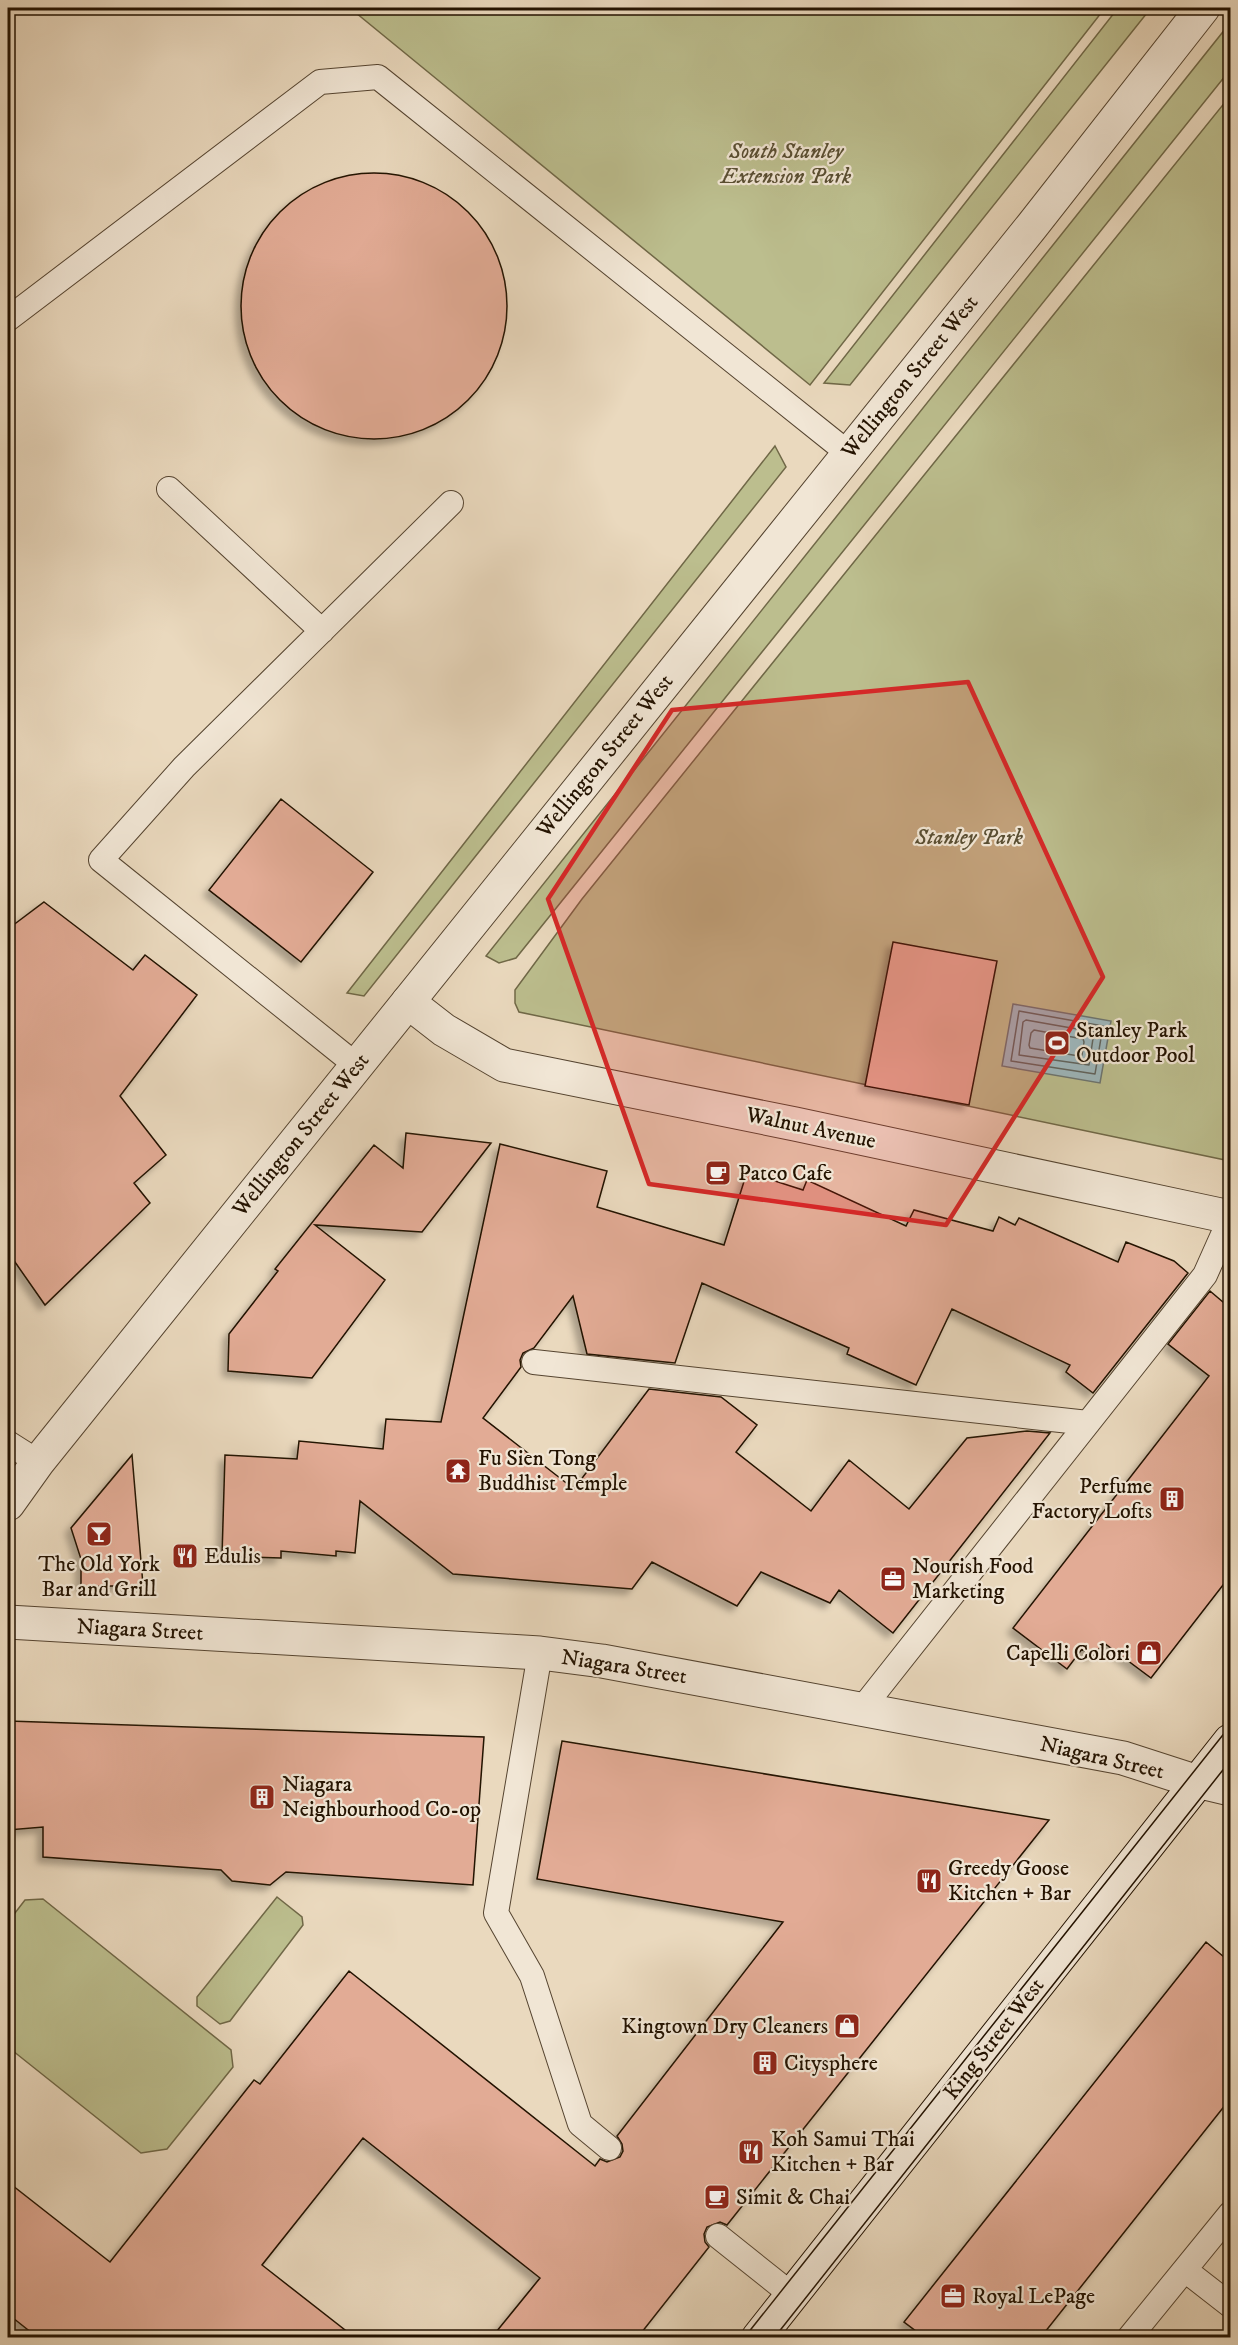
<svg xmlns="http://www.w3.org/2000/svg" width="1238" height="2345" font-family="'IM FELL DW Pica',serif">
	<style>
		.green { fill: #bcbe8e; stroke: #706847; stroke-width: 1.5 }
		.water { fill: #9db7bd; stroke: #6c7571; stroke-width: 1.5 }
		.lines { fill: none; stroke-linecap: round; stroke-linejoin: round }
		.shore { stroke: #60645e; stroke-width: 1.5 }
		.building { fill: #e2ab95; stroke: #231200; stroke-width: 1.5; filter: url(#shadow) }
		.service-casing { stroke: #554430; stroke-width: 26 }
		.minor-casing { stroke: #554430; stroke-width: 35 }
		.tertiary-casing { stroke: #554430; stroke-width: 35 }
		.secondary-casing { stroke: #231200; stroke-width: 35 }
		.service { stroke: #f1e6d5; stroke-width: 24 }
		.minor { stroke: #f1e6d5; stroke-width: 33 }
		.tertiary { stroke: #f1e6d5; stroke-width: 33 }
		.secondary { stroke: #f1e6d5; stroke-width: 33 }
		.tram { stroke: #231200; stroke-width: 1.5 }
		.marked { fill: #d62828; fill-opacity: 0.2; stroke: #d62828; stroke-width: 4.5; stroke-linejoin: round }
		.labels { text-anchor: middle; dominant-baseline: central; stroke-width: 4.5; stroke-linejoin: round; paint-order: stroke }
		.park-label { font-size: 22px; font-style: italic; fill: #594e32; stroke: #f1e6d5 }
		.street-label { font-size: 22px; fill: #231200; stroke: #f1e6d5 }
		.poi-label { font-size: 22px; fill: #231200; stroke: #f1e6d5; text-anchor: start }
	</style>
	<defs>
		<filter id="shadow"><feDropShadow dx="-5.5" dy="5.5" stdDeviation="3" flood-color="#0004"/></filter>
	</defs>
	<rect width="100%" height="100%" fill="#ead9be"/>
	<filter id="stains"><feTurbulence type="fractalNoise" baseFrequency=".00333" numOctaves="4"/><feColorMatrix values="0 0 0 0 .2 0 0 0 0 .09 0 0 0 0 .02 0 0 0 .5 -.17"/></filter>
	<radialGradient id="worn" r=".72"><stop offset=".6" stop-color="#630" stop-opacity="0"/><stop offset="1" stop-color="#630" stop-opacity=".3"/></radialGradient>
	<!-- green -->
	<path class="green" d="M350 8H1105L810 385Z
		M1118 8H1151L850 385 824 383Z
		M1230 23V70L516 958 499 963 486 956Z
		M1230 96V1161L519 1012 515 1003V990L582 899Z
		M775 446 786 467 364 996 347 993Z
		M277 1897 302 1917 303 1925 230 2021 220 2024 197 2006V1997Z
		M43 1899 231 2050 233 2067 167 2149 141 2153 8 2047V1922L25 1900Z"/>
	<!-- water -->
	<path class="water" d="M1013 1004 1111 1021 1100 1083 1002 1066Z"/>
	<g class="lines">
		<!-- shore -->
		<path class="shore" d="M1019 1011 1103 1026 1095 1074 1011 1061Z
			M1026 1020 1094 1032 1089 1065 1019 1055 1023 1022Z
			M1034 1030 1083 1039 1084 1042 1082 1055 1079 1056 1030 1048 1029 1045 1031 1033Z"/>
	</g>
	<!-- building -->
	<path class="building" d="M241 306a133 133 0 1 1 266 0a133 133 0 1 1-266 0Z
		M281 799 373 872 301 962 209 890Z
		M44 902 133 970 145 955 197 995 120 1096 166 1155 134 1183 150 1203 45 1305 8 1252V929Z
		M893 942 997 961 969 1105 865 1086Z
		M406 1133 491 1143 422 1232 315 1225 385 1280 312 1378 228 1371 229 1334 278 1271 275 1269 374 1145 403 1168Z
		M500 1144 607 1171 597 1207 724 1245 747 1172 803 1190 807 1180 906 1226 914 1210 993 1231 999 1217 1015 1225 1019 1218 1118 1262 1126 1242 1174 1261 1188 1273 1093 1393 1066 1372 1070 1365 952 1309 916 1385 847 1354 849 1348 702 1283 675 1363 587 1354 573 1296 534 1348 523 1353 520 1360 521 1367 483 1418 574 1489 649 1389 721 1397 757 1425 736 1452 811 1511 849 1460 909 1509 967 1438 1027 1431 1050 1433 893 1633 839 1590 830 1603 761 1572 737 1606 652 1562 632 1589 453 1574 360 1501 355 1553 336 1551V1556L281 1551V1558L222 1556 225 1455 297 1459 299 1441 383 1449 386 1419 441 1422Z
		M1210 1291 1230 1308V1576L1151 1678 1104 1643 1092 1657 1082 1649 1067 1669 1013 1628 1209 1376 1168 1344Z
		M132 1455 143 1585 81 1587V1559L71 1528Z
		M8 1721 484 1737 473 1885 286 1872 270 1885 232 1881 221 1870 43 1857V1827L8 1830Z
		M562 1741 1049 1820 727 2225 720 2222 707 2227 704 2234 705 2242 709 2247 638 2337H492L540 2278 363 2138 262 2265 354 2337H37L8 2314V2182L110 2262 254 2080 260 2084 349 1971 595 2166 600 2159 607 2162 620 2157 623 2151 622 2144 617 2136 783 1922 537 1879Z
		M1206 1942 1230 1962V2099L1041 2337H924L904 2322Z"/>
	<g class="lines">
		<!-- service casing -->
		<g class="service-casing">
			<path id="service" d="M8 319 320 82 378 77 848 453
				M169 489 322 631
				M356 1065 101 860 184 767 451 503
				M534 1362 1088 1423
				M8 1443 38 1462
				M540 1653 496 1913 532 1976 580 2124 609 2148
				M861 1710 1205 1275 1230 1219
				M718 2236 792 2295
				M1185 2270 1230 2305
				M1129 2338 1230 2214"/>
		</g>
		<!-- minor casing -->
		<g class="minor-casing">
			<path id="minor" d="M408 1002 444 1030 504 1065 795 1124 1230 1217
				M8 1622 540 1653 602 1661 1123 1758 1188 1779 1230 1789"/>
		</g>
		<!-- tertiary casing -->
		<g class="tertiary-casing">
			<path id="tertiary" d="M8 1504 38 1462 1032 226 1203 8"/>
		</g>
		<!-- secondary casing -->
		<g class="secondary-casing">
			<path id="secondary" d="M758 2338 1230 1741"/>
		</g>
		<!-- service -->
		<use href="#service" class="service"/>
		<!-- minor -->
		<use href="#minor" class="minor"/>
		<!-- tertiary -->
		<use href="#tertiary" class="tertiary"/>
		<!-- secondary -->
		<use href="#secondary" class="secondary"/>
		<!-- tram -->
		<path class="tram" d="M744 2338 1230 1726
			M774 2338 1230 1761"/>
	</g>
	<!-- marked area -->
	<path class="marked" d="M968 682 1103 977 946 1225 649 1184 548 899 672 710Z"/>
	<!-- icons -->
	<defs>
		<g id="stadium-square" transform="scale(1.35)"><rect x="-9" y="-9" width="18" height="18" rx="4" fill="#8f2418" stroke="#f1e6d5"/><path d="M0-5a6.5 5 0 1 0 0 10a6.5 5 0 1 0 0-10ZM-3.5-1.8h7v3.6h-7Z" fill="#fff"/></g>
		<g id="cafe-square" transform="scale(1.35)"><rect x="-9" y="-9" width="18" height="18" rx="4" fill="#8f2418" stroke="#f1e6d5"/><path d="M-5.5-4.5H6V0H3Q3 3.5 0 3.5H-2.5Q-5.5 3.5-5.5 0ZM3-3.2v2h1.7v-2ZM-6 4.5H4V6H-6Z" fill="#fff"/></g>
		<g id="temple-square" transform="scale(1.35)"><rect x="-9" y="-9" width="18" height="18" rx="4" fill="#8f2418" stroke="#f1e6d5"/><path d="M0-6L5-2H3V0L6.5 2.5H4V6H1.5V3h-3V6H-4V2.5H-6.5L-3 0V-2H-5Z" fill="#fff"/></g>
		<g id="building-square" transform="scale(1.35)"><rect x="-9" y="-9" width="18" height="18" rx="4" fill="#8f2418" stroke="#f1e6d5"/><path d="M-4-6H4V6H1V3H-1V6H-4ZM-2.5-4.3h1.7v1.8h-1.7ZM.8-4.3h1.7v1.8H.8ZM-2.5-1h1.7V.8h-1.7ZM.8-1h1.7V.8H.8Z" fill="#fff"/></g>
		<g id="bar-square" transform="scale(1.35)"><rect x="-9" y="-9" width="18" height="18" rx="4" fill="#8f2418" stroke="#f1e6d5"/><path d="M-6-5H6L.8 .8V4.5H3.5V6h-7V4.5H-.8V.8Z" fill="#fff"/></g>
		<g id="restaurant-square" transform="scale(1.35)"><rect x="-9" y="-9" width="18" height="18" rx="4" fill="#8f2418" stroke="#f1e6d5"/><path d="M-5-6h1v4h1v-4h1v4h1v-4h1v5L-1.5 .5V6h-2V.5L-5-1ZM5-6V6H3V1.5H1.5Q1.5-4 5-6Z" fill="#fff"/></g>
		<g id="office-square" transform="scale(1.35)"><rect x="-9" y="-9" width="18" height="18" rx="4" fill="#8f2418" stroke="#f1e6d5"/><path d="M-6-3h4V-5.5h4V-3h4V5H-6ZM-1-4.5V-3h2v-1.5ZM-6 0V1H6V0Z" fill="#fff"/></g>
		<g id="shop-square" transform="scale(1.35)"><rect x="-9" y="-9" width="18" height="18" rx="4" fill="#8f2418" stroke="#f1e6d5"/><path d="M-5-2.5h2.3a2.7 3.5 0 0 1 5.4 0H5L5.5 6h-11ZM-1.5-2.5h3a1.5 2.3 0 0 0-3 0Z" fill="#fff"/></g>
	</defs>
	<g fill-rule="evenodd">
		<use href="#stadium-square" x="1057" y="1043"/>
		<use href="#cafe-square" x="718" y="1173"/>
		<use href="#temple-square" x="458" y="1471"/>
		<use href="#building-square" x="1172" y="1499"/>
		<use href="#bar-square" x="99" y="1534"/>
		<use href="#restaurant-square" x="185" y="1556"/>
		<use href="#office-square" x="893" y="1579"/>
		<use href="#shop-square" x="1149" y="1653"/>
		<use href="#building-square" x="262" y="1797"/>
		<use href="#restaurant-square" x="929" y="1881"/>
		<use href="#shop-square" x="847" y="2026"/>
		<use href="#building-square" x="765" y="2063"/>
		<use href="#restaurant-square" x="751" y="2152"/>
		<use href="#cafe-square" x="717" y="2197"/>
		<use href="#office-square" x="953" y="2296"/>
	</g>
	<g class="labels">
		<!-- park labels -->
		<g class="park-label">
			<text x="786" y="151">South Stanley<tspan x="786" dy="25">Extension Park</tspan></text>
			<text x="969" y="837">Stanley Park</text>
		</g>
		<!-- street labels -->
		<g class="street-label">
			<text transform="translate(910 377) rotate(-51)">Wellington Street West</text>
			<text transform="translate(605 756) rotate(-51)">Wellington Street West</text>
			<text transform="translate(811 1128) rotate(12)">Walnut Avenue</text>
			<text transform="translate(301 1135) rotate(-51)">Wellington Street West</text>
			<text transform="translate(140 1630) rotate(3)">Niagara Street</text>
			<text transform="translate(624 1667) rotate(9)">Niagara Street</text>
			<text transform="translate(1102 1758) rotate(13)">Niagara Street</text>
			<text transform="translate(994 2039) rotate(-52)">King Street West</text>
		</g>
		<!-- poi labels -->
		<g class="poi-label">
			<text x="1076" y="1030">Stanley Park<tspan x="1076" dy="25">Outdoor Pool</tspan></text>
			<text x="738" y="1173">Patco Cafe</text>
			<text x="478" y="1458">Fu Sien Tong<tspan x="478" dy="25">Buddhist Temple</tspan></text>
			<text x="1152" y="1486" text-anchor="end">Perfume<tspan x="1152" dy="25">Factory Lofts</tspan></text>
			<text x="204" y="1556">Edulis</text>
			<text x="99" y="1564" text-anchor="middle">The Old York<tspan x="99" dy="25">Bar and Grill</tspan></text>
			<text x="912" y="1566">Nourish Food<tspan x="912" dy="25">Marketing</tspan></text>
			<text x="1130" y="1653" text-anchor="end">Capelli Colori</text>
			<text x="282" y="1784">Niagara<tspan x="282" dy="25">Neighbourhood Co-op</tspan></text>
			<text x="948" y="1868">Greedy Goose<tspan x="948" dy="25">Kitchen + Bar</tspan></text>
			<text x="828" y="2026" text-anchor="end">Kingtown Dry Cleaners</text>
			<text x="784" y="2063">Citysphere</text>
			<text x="771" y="2139">Koh Samui Thai<tspan x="771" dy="25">Kitchen + Bar</tspan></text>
			<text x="736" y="2197">Simit &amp; Chai</text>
			<text x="972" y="2296">Royal LePage</text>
		</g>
	</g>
	<!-- margin -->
	<rect width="1238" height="2345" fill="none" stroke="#ead9be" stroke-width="30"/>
	<rect x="9" y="9" width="1220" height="2327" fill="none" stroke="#231200" stroke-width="3"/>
	<rect x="15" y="15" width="1208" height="2315" fill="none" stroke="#231200" stroke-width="1.5"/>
	<rect width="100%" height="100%" filter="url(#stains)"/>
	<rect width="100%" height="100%" fill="url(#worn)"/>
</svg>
